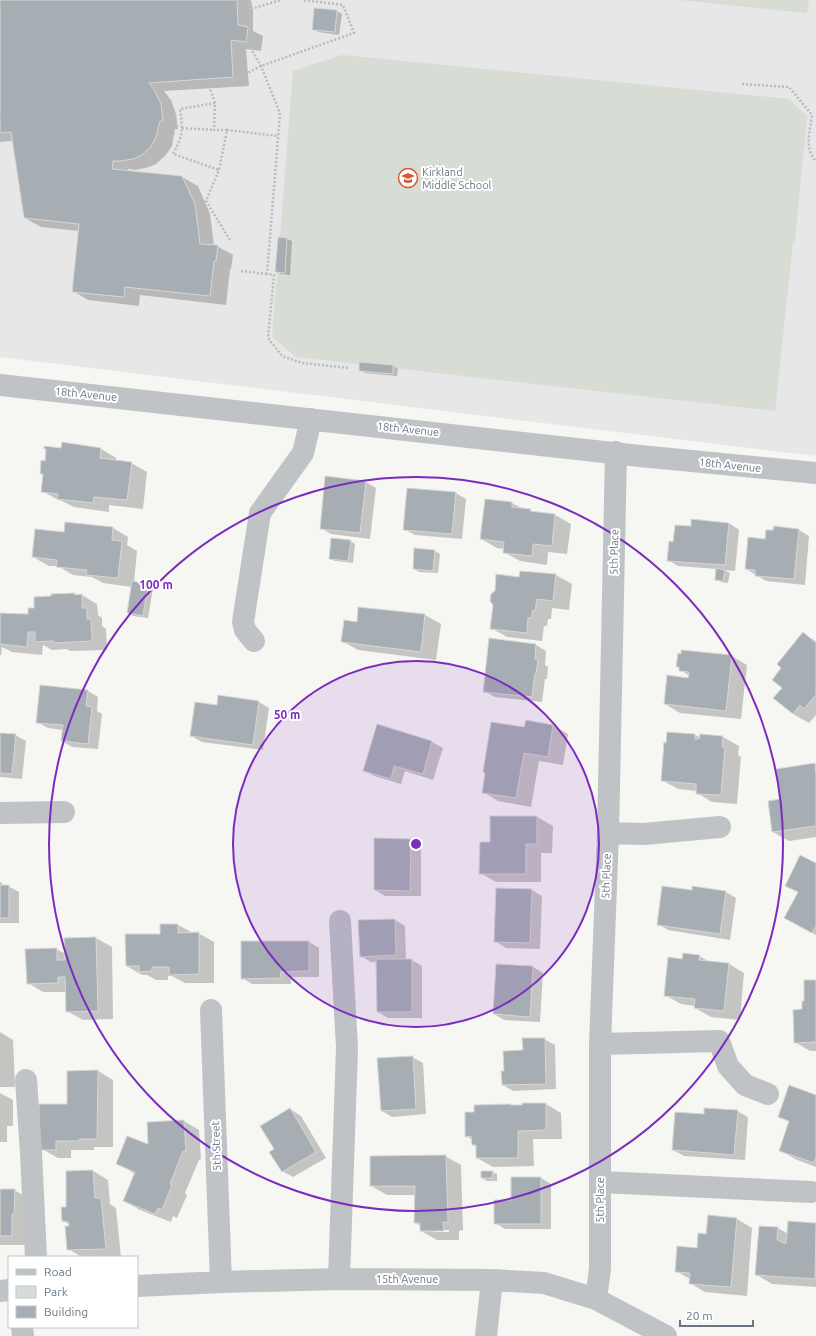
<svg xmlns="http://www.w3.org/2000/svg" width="816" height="1336" font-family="Ubuntu,sans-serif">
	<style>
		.built { fill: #e6e7e6 }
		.park { fill: #d7dcd4 }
		.shadow { fill: #0003; fill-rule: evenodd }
		.building { fill: #a7aeb3; stroke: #d7d7d5 }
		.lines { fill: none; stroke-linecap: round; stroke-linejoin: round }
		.path { stroke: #b9bcbe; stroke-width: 2.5; stroke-dasharray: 2 2; stroke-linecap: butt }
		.minor { stroke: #bfc3c6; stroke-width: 22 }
		.ring { fill: none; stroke: #7b2cbf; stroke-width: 2 }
		.labels { text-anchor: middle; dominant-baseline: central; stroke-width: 4; stroke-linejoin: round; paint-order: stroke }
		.poi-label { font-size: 11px; fill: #677682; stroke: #fff; text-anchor: start }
		.street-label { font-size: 11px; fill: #677682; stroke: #fff }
		.centre { fill: #7b2cbf; stroke: #fff; stroke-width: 2 }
		.ring-label { font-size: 12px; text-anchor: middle; font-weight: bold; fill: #7b2cbf; stroke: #fff; stroke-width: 4; stroke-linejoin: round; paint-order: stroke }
	</style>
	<rect width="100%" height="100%" fill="#f6f6f3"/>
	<!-- built -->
	<path class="built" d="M0 0H816V456L0 357Z"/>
	<!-- park -->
	<path class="park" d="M680 0H809L807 13Z
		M342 55 789 99 807 116 795 241 793 242 775 411 296 357 272 337 293 71Z"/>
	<!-- shadow -->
	<path class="shadow" d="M0 0H251L253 11V31L263 36 261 51 246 49 249 86 164 91 171 100 176 114 178 129H175L172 146 165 156 156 164 149 167 136 170 128 169V172L182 177 198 186 210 214 214 246H217L233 255 231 269H230L226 305 140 295 139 306 88 300 73 291 79 231 41 227 25 218 13 141 0 142Z
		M315 9 337 11 342 14 339 35 318 32 313 29Z
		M287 239 292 241 290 275 281 274 276 271Z
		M360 363 393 366 398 369 397 376 365 373 360 370Z
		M62 449H101L116 458V461L131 463 147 472 143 509 109 505V512L74 507 62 501 58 500 42 491 44 475 41 473 46 462Z
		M366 482 376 488 370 539 331 534 321 528Z
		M456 493 466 499 462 539 415 535 404 529Z
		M486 500 512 503 523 509 530 510 535 513 555 515 571 524 567 554 548 552 547 565 520 561 504 552V549L497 548 481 539Z
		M729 523 739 530 735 571 724 570 730 573 728 583 721 582 716 579 717 569 678 566 668 560 691 527Z
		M113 528 128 537 127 545 137 551 134 583 148 585 153 588 148 618 133 616 128 613 132 587 103 583 92 577 73 575 58 566H49L33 557 65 533Z
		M799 530 809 536 805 585 766 581 746 569 766 540Z
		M350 541 355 544 353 563 335 561 330 559Z
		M435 551 440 554 438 573 419 572 414 569Z
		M521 572 556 575 572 584 569 610 552 608 551 619H548L547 626H544L542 641 507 637 491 628 494 605 520 578Z
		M75 594 77 596 82 595 97 604 98 615 102 618V626L106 629 107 650 70 651 67 649 52 650 43 645 42 655 12 652 2 647 1 655H0V614L29 615 35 609Z
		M359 608 425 615 441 624 436 660 358 650 342 641 357 623Z
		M803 634 816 641V715L809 723 793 714 783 688V668Z
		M490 639 536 645 546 651 545 665 548 667 547 679H545L542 702 495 697 484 691Z
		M731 656 747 665 741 719 680 713 665 704 689 679 690 676 680 670V668L677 666Z
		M88 691 98 697 97 711 102 714 98 749 72 747 62 741 63 730 48 728 37 722Z
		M259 702 269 708 263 750 202 742 191 736 217 706Z
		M553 725 568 734 563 765 539 761 531 807 498 801 483 792 525 728Z
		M377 726 432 742 443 748 433 780 405 771 401 784 374 776 364 770Z
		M0 733 15 735 26 741 22 779 0 777Z
		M668 733 695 735 701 738V735L723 737 739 746 738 755 741 757 737 804 712 802 697 793V791L678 789 662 780Z
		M814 764 816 765V837L789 841 773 832 781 800Z
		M537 817 553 826 552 853H541V882H496L480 873Z
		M410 840 421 846V896H385L375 890Z
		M816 865V935L796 924Z
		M0 882 2 883V886H8L19 892V923H0Z
		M532 890 542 896 540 949 506 948 495 941Z
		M726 892 736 898 730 940 668 930 658 924Z
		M395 920 405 926 406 960H412L422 966V1018H388L378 1012 377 962H371L361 956Z
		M178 925 193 933H198L214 942V983H185L172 976H168V980H156L147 975H142L127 966 161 935Z
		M96 938 112 947 113 1019 83 1020 67 1011V992H43L28 983 56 949 66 954Z
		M309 942 319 948V977H291V984H252L242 978Z
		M699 956 710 962 729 964 744 973 740 1020 711 1017 695 1008V1006L681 1004 665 995 683 960Z
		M533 967 543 973 540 1022 504 1020 494 1014Z
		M816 981V1051H810L795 1042 806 1002Z
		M0 1032 13 1040 15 1087H0Z
		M544 1039 555 1045 556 1089 513 1091 503 1085 505 1071 524 1051Z
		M412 1057 423 1063 426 1114 392 1117 382 1111Z
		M98 1071 113 1080V1147H94V1150H71V1158H58L42 1149 68 1105Z
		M0 1093 13 1100V1126H7V1142H0Z
		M816 1096V1167L795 1159 780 1150 790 1123 779 1116Z
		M546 1104 561 1113 562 1139H533L534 1166 493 1167 477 1158V1147L473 1145V1140L466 1136 475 1113Z
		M290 1109 301 1116 326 1158 293 1177 282 1171 275 1149Z
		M737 1111 748 1117 745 1160 684 1156 673 1150 704 1115Z
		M184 1121 199 1130 201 1159 199 1160 185 1193 187 1195 177 1218 173 1216 171 1222 140 1210 124 1201 135 1174 117 1163 149 1146Z
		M445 1156 461 1165 463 1230 459 1231V1240H437L421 1231V1226L415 1223 416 1195H387L371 1186ZM432 1230H449V1232H434Z
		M93 1171 108 1180 110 1204 116 1208 121 1257H82L68 1249 69 1224 63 1221 67 1208Z
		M492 1172 497 1174V1181H487L482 1178Z
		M541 1178 551 1184V1229H505L495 1223 512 1201Z
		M0 1190H14L30 1199 27 1245H0Z
		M737 1219 752 1228 747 1296 705 1292 690 1283V1279L676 1271 698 1249 707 1235Z
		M789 1222 816 1224V1287L772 1284 757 1275 760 1227 778 1228 788 1234Z"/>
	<!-- building -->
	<path class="building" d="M0 0H237L238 25 248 27 246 42 231 40 233 77 149 83 155 91 161 104 163 121H160L156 137 150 148 140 156 133 159 120 161H113L112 169 182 176 195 204 200 244 218 245 216 261H214L210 296 125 287 124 297 72 292 79 224 24 218 11 132 0 133Z
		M314 8 337 10 335 32 312 30Z
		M278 237 287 238 285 273 275 272Z
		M359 362 393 365V374L359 371Z
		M62 442 101 448 100 458 132 462 127 500 94 497 93 503 57 499 58 494 41 492 43 474H40L41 460 45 461 46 449H44V446L61 448Z
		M325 476 366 481 360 533 320 529Z
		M407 488 456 492 452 534 403 530Z
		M485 499 512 502V507L531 509 530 511 555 514 552 546 533 544 532 556 503 553 504 542 480 539Z
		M691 519 729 523 725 565 667 561 669 541 673 542 675 525 691 526Z
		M65 522 113 527 112 540 122 541 118 578 86 575 87 570 56 567 57 560 32 557 35 529 64 532Z
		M774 526 799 529 794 579 755 576V570L745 569 748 537 765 539 766 530H773Z
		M331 538 351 540 348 561 329 559Z
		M414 548 435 550 433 571 413 569Z
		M716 568 725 570 723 581 715 580Z
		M520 571 556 574 553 601 537 599 535 611 533 610 531 618H528L527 633 490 629 493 605 490 601 491 594 495 591 496 574 519 577Z
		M132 581 148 584 143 616 127 613Z
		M75 593V595L82 594V608H87V619H91L92 641 54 643 53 641 35 642V632H28L27 647 0 644V613L28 614V608H34V597L51 596V594Z
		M358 607 425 614 421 652 341 642 344 620 357 622Z
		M803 632 816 643V695L804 709 800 705 793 714 773 698 782 688 772 680 781 668 777 664Z
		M489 638 536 644 535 659 538 660 536 674 535 673 532 697 483 692Z
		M681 650 732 655 726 711 664 704 667 675 688 678 689 672 679 671V667H676L678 653 681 654Z
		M40 685 88 690 86 706 92 707 88 744 61 741 63 725 36 723Z
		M218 695 259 701 253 745 190 736 195 702 217 705Z
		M526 720 553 725 548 757 524 753 516 798 482 793 485 773 483 772 491 722 524 727Z
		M377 724 432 741 423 774 394 766 391 779 363 771Z
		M667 732 695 734V739H699L700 734 723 736 722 747H725L721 795 696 794V784L661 781 664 742 666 743Z
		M0 733 16 734 12 774 0 773Z
		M815 763 816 774V826L772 832 768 801 780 799 776 769Z
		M490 816H537V844H526V874H479L480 842H490Z
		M374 838 411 839 410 891 374 890Z
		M800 855 816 863V926L812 933 784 918 798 892 785 886Z
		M0 885H9V918H0Z
		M662 886 692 890V886L726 891 720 934 657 925Z
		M496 888 532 889 530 943 494 942Z
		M395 919 396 955 360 957 358 920Z
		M160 924H178V933L199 932V974L169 975V967H152V971L139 972V966H126L125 934H160Z
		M96 937 98 1011 66 1012 65 977H58V983L27 984 25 949 57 948V960H65L64 938Z
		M241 941H309V971L280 972 281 978 241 979Z
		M683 953 700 955 699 960 729 963 724 1011 694 1008 695 999 664 996 668 957 682 959Z
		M376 959H412V1012H377Z
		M496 964 533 966 530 1017 493 1014Z
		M804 980H816V1042L794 1043 793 1010 802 1009V1001H804Z
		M522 1038H545L546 1084 502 1085 501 1071H504L503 1051 523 1050Z
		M413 1056 416 1109 381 1111 377 1058Z
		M98 1070 97 1139H79V1141H56V1150H41L39 1137V1104H67V1071Z
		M789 1085 816 1095V1157L814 1163 779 1151 789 1121 778 1117Z
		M522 1103H546V1130L518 1131V1158H476V1145H472L471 1136 465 1137V1112H474V1105L511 1104V1105H522Z
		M290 1108 316 1152 282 1172 269 1152 274 1149 260 1126Z
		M704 1108 738 1110 734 1155 672 1150 675 1112 704 1114Z
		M184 1120 186 1151H183L170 1184 172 1185 162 1210 158 1208 155 1214 123 1201 135 1172 116 1164 127 1136 148 1144 147 1122Z
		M446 1155 448 1222H443L444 1231H420V1223H414L415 1186H370V1156Z
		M93 1170 95 1198H101L106 1249 67 1250 65 1226H69L68 1222 62 1221 61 1207H66V1171Z
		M481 1171H493L492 1178H481Z
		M511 1177H541V1224H494V1200H511Z
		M0 1189H15L14 1215 12 1214V1236H0Z
		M708 1215 737 1218 731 1287 689 1284 690 1273 675 1272 677 1246 697 1248 698 1233 706 1234Z
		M788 1221 816 1223 815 1279 755 1275 759 1226 778 1227 777 1240 780 1241 783 1243H786Z"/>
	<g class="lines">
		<!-- path -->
		<path class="path" d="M249 0 251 9 250 47 261 66 280 113 267 274 274 275 268 338 282 356 302 363 350 368
			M251 9 281 0
			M742 84 789 87 812 115C810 130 804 149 816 161
			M215 103 180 109C183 130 183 136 173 154L219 170
			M0 118H1
			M182 128 214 130
			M227 130H214L215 103 209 86 236 79 261 66 354 33 343 5 304 0
			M230 240 206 201 219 170 227 130 278 136
			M241 271 267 274"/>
		<!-- minor -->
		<path class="minor" d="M0 385 640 456 816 473
			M254 641 245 630 243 622 260 513 303 453 311 419
			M0 813 64 812
			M608 833 644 834 720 827
			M211 1010 221 1282
			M600 1044 719 1041 728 1066 745 1085 768 1094
			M26 1080 31 1153 36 1257
			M601 1182 811 1192
			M339 1279 347 1048 340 921
			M137 1286 221 1282 339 1279 492 1280 544 1283 596 1299 666 1336
			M0 1291 9 1290
			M596 1299 600 1269V1044L608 833 616 452
			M22 1327 23 1336
			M486 1336 492 1280"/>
	</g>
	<!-- distance rings -->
	<circle cx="416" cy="844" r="183" fill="#7b2cbf" fill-opacity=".12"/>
	<g class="ring">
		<circle cx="416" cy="844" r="183"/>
		<circle cx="416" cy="844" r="367"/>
	</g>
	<!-- icons -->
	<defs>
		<g id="school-ring" transform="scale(1)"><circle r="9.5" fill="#fff" stroke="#d75832" stroke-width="1.5"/><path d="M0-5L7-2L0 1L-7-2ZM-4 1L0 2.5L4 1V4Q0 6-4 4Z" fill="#d75832"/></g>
	</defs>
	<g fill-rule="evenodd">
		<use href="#school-ring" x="408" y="178"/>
	</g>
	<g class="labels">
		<!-- poi labels -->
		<g class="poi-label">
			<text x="422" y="172">Kirkland<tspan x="422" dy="13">Middle School</tspan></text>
		</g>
		<!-- street labels -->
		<g class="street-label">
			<text transform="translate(86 394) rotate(6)">18th Avenue</text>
			<text transform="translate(408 429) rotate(6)">18th Avenue</text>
			<text transform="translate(730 465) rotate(6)">18th Avenue</text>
			<text transform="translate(614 552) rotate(-89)">5th Place</text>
			<text transform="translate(606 876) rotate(-88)">5th Place</text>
			<text transform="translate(216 1146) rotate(-92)">5th Street</text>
			<text transform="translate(600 1200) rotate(-90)">5th Place</text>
			<text x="407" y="1279">15th Avenue</text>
		</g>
	</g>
	<circle cx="416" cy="844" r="6" class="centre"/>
	<g class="ring-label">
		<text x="156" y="589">100 m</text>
		<text x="287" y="719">50 m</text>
	</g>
	<!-- legend -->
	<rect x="8" y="1256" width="130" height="72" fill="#ffffff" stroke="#c2c8cd"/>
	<rect x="16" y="1269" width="20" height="6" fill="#bfc3c6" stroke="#c2c8cd"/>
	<text x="44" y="1276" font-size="12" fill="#677682">Road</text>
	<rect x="16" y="1286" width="20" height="12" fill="#d7dcd4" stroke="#c2c8cd"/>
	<text x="44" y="1296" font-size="12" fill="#677682">Park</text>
	<rect x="16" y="1306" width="20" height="12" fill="#a7aeb3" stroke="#c2c8cd"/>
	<text x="44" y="1316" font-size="12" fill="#677682">Building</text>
	<!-- scale -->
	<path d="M680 1320v6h73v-6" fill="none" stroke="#677682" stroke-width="2"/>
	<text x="686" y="1320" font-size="12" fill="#677682" stroke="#ffffff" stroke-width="3" paint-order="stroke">20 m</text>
</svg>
